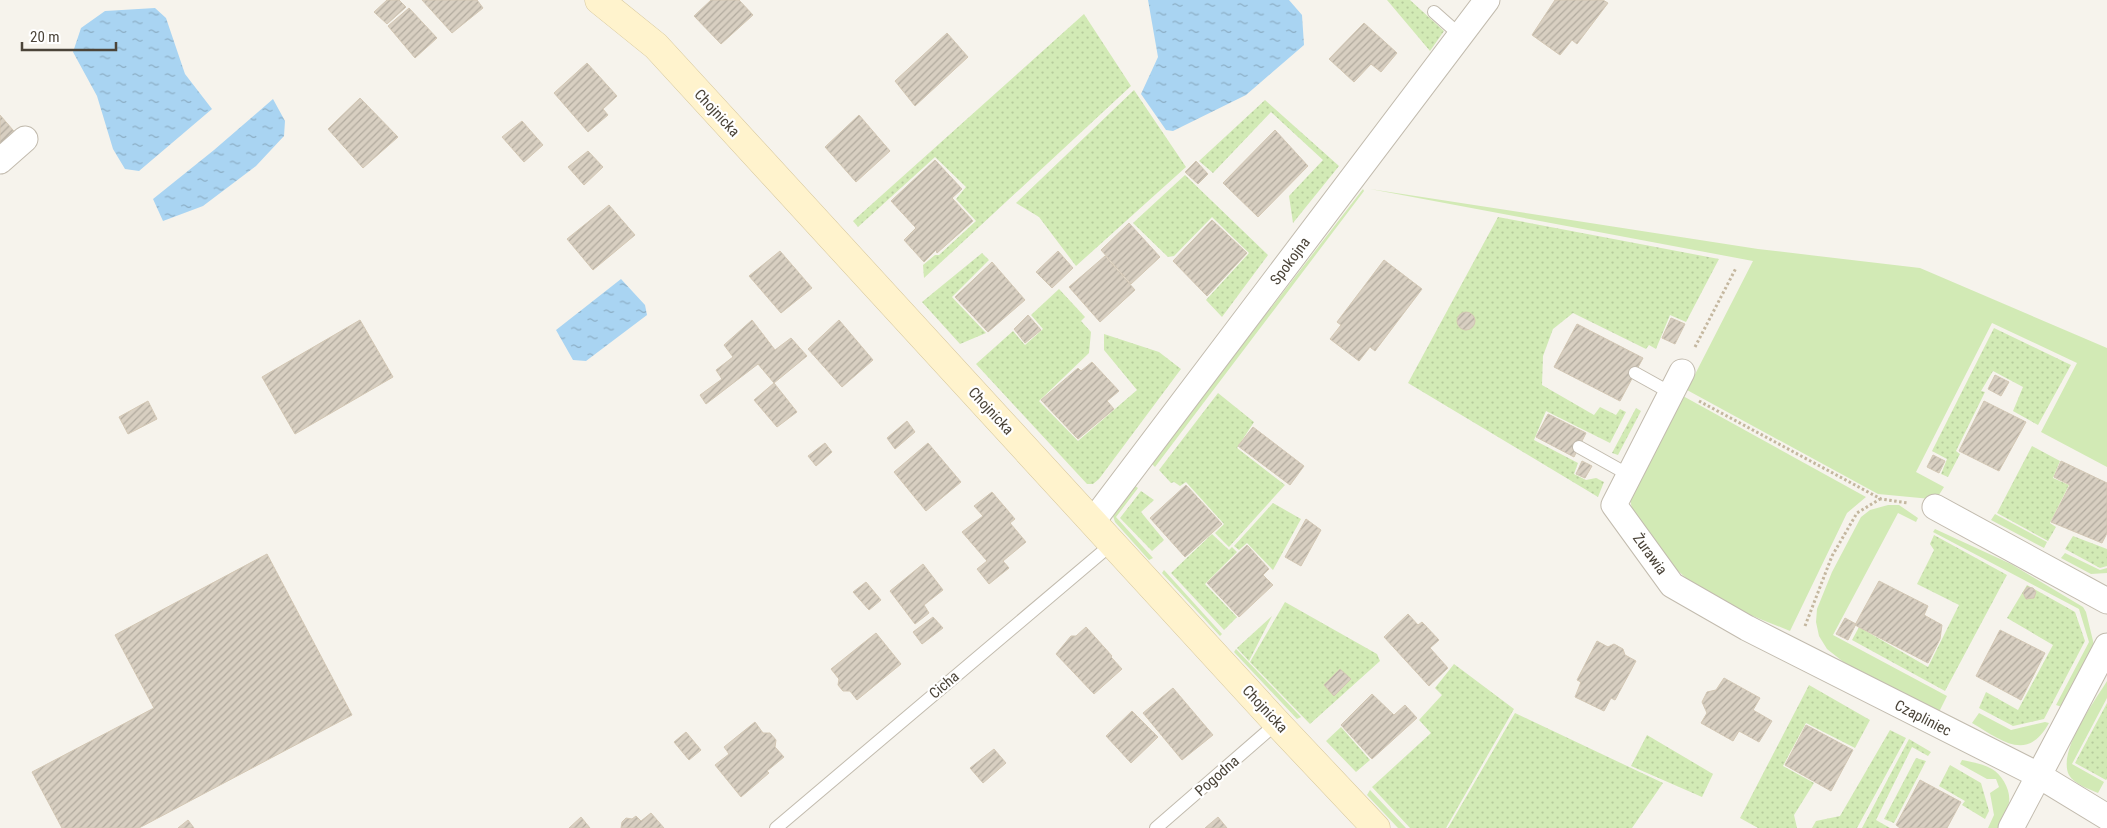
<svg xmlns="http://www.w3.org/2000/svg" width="2107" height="828" font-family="'Roboto Condensed',sans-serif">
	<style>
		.grass { fill: #d2eab5 }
		.park { fill: url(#park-dots) }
		.water { fill: url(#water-ripples) }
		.building { fill: url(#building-hatch); stroke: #d3c7b4 }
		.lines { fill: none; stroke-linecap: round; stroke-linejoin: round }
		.lane-casing { stroke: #c2bbae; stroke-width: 14 }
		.street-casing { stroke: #c2bbae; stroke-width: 27 }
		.secondary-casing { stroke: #d6c79b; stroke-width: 29 }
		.path { stroke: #c4b79f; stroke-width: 3; stroke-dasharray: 2.5 2.5; stroke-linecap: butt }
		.lane { stroke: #fff; stroke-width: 12 }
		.street { stroke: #fff; stroke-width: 25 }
		.secondary { stroke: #fff3cd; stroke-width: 28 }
		.labels { text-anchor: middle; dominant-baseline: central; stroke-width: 4.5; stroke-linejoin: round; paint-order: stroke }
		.street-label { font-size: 15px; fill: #4b4439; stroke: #fff }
	</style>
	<defs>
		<pattern id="park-dots" width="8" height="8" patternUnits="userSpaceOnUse" patternTransform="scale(1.25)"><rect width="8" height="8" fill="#d2eab5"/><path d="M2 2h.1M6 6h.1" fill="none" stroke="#b6ca9c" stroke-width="1.8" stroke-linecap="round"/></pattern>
		<pattern id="water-ripples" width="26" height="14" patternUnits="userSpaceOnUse" patternTransform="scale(1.25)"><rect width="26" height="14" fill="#a9d4f2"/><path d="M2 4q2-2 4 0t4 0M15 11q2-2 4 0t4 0" fill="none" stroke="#8caec5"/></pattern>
		<pattern id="building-hatch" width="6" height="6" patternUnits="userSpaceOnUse" patternTransform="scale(1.25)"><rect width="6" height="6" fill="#d8cfc1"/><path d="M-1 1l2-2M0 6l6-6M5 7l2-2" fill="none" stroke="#b1aa9e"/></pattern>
	</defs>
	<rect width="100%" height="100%" fill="#f6f3ec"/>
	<!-- grass -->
	<path class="grass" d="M1363 189 1364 191 1155 467 1151 463Z
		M1370 189 1758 249 1920 268 2107 348V467L2041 432 2077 363 1992 323 1916 472 1944 487 1937 498 1931 499 1878 494 1687 390 1753 261Z
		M1683 396 1866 497 1847 513 1790 631C1766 621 1741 612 1718 601 1689 585 1649 546 1635 516 1632 511 1631 504 1630 498Z
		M1134 485 1138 488 1116 517 1153 558 1149 560 1115 522 1113 516Z
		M1888 505H1899L1918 518 1916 522 1898 513 1833 635 1947 696 1938 714 1851 668 1827 649 1819 636 1816 622 1817 609 1832 572 1861 517 1870 510Z
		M1995 514 2047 542 2044 548 1991 520Z
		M1935 529 2011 564 2083 607 2086 612 2094 645 2062 707 2056 705 2089 642 2079 609 1933 532Z
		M2065 553 2100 570 2107 568V573L2091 574 2061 558Z
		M1164 570 1222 634 1220 636 1162 573Z
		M1236 649 1301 717 1297 719 1234 652Z
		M2107 681V698L2072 764 2104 782 2098 793C2089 789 2074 784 2069 775 2057 751 2095 701 2107 681Z
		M1979 713 2011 730 2045 722 2049 723C2027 763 2001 740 1972 723Z
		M1962 760C1971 762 1984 764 1992 769 2002 775 2011 790 2009 802 2008 809 2003 820 2001 828H1988L1994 815 1990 793 1999 787 1996 779H1987L1960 764Z
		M1370 790 1406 828H1398L1367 795Z"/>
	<!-- park -->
	<path class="park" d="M1387 0H1410L1444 31 1430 51Z
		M1084 14 1131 86 924 278 923 265 935 255H939L976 221 956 199 966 187 935 157 858 227 853 221Z
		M1134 90 1186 167 1076 266 1039 217 1016 203Z
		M1265 100 1339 166 1293 223 1289 196 1323 160 1271 112 1213 173 1199 161Z
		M1185 175 1268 255 1222 317 1206 300 1249 253 1212 217 1174 256 1168 257 1133 223Z
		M1498 217 1719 259 1686 322 1670 315 1656 349 1649 345 1646 349 1573 313 1553 329 1543 356 1542 385 1594 415 1600 407 1616 415 1620 409 1626 412 1610 443 1546 411 1534 440 1578 463 1574 474 1586 480 1596 478 1604 482 1598 497 1408 383Z
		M982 253 989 260 952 297 986 333 960 344 922 302Z
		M1059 289 1085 317 1081 321 1091 332 1089 353 1039 401 1078 441 1137 390 1104 350V334L1159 352 1181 369 1099 479 1093 484H1087L976 364 1013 331 1025 345 1043 329 1031 315Z
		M1994 328 2071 365 2038 425 2013 411 2023 387 1993 371 1981 391 1985 392 1956 451 1960 454 1948 477 1941 474 1947 459 1932 451Z
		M1218 393 1254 422 1237 448 1285 485 1229 547 1215 533 1224 524 1186 482 1180 486 1174 482 1171 483 1159 470Z
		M1636 408 1641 411 1618 455 1612 453Z
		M2032 446 2060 461 2053 478 2069 485 2050 523 2056 527 2048 541 1997 513Z
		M1141 491 1154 500 1141 512 1164 540 1152 551 1120 518Z
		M1273 503 1301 519 1273 570 1247 543 1239 550 1234 546Z
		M1212 534 1229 550 1232 547 1237 552 1205 584 1237 617 1224 630 1171 573Z
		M1934 535 2007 575 1945 691 1852 640 1859 627 1928 667 1959 605 1917 584 1934 550 1930 544Z
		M2073 536 2107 549V566L2100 568 2065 549Z
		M2027 585 2075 612 2085 641 2044 719 2013 726 1979 708 1986 692 2018 710 2053 645 2007 618Z
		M1285 602 1377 654 1380 661 1310 724 1250 662Z
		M1272 616 1249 661 1237 648Z
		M1454 664 1514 709 1446 828H1410L1372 787 1431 733 1419 720 1442 695 1435 688Z
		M1809 685 1870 720 1855 748 1806 723 1783 766 1814 783 1794 815 1797 828H1758L1740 818Z
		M2107 703V779L2106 780 2075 763Z
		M1515 713 1663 783 1632 828H1448Z
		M1341 727 1370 760 1356 772 1326 741Z
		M1890 730 1906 738 1857 828H1812L1816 821 1840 816Z
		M1647 735 1713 774 1702 797 1631 766Z
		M1909 739 1931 752 1928 756 1912 747 1876 820 1890 828H1862Z
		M1916 758 1926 761 1894 823 1884 819Z
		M1950 765 1981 783 1989 811 1985 819 1962 805 1965 801 1939 786Z"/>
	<!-- water -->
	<path class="water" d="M1148 0H1289L1302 15 1304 45 1246 95 1173 131 1166 130 1141 94 1158 57Z
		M155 8 166 18 185 74 212 109 139 171 125 169 113 149 97 96 73 52 81 28 105 11Z
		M273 99 285 121 284 136 256 166 203 206 163 221 153 199 214 150Z
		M621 279 645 305 647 315 586 361 573 360 556 330Z"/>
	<!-- building -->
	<path class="building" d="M387 0H399L406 7 387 24 374 12Z
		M422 0H477L483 8 452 33Z
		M711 0H739L753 15 721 44 694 16Z
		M1555 0H1603L1608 3 1577 44 1572 40 1560 55 1532 35Z
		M409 8 437 38 415 58 388 26Z
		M1364 23 1397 53 1381 72 1371 64 1354 82 1329 59Z
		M947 33 968 57 915 106 895 81Z
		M587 63 617 96 603 109 608 115 588 132 554 93Z
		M360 98 398 137 363 168 328 129Z
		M0 115 19 137 0 153Z
		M859 115 890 151 856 182 825 147Z
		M522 121 543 145 524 162 502 137Z
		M1275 130 1308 166 1258 217 1223 183Z
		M588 151 603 167 584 185 568 167Z
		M935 160 962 189 952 198 973 221 937 253 936 250 924 262 904 240 916 228 891 201Z
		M1196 161 1208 174 1198 184 1185 172Z
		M609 205 635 235 593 270 567 239Z
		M1212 220 1247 253 1207 296 1173 261Z
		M1129 223 1160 257 1131 284 1101 250Z
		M780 251 812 288 781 313 749 276Z
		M1058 251 1073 268 1052 288 1036 272Z
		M1105 256 1135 290 1100 322 1069 287Z
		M1384 260 1422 289 1375 351 1370 347 1359 361 1330 339 1341 325 1337 322Z
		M992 262 1025 300 988 332 955 297Z
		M1457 321a9 9 0 1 1 18 0a9 9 0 1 1-18 0Z
		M1028 315 1041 330 1025 343 1014 329Z
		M1671 318 1685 324 1675 344 1662 338Z
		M360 320 393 377 295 434 262 377Z
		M752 320 775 350 791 338 807 356 774 383 758 364 706 404 700 395 722 379 716 370 733 357 724 345Z
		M839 320 873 360 842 387 808 349Z
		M1577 324 1643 358 1620 401 1554 367Z
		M1092 362 1119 391 1107 401 1114 409 1078 439 1041 400 1078 368 1081 371Z
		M1995 375 2009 382 2001 396 1988 389Z
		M774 383 797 412 777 427 754 400Z
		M148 401 157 419 128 434 119 417Z
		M1984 401 2026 422 1999 471 1959 451Z
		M1548 414 1586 433 1574 457 1536 437Z
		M907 421 915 432 895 449 887 438Z
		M1253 427 1304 466 1290 485 1238 446Z
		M825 443 832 452 816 466 808 456Z
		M928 443 961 482 926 511 894 472Z
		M1933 455 1945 461 1939 473 1927 467Z
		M1582 461 1592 466 1585 478 1576 474Z
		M2061 461 2107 483V533L2102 543 2051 522 2070 485 2054 477Z
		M1186 485 1222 524 1185 557 1150 518Z
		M992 492 1015 519 1010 523 1026 542 1003 561 1009 568 989 584 977 569 987 561 962 532 983 516 974 506Z
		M1306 519 1321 530 1301 566 1285 557Z
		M1247 545 1269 569 1263 575 1273 585 1239 617 1207 583Z
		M267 554 352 715 139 828H62L32 772 154 708 115 635Z
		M923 564 943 590 924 605 929 613 915 624 890 591Z
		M1879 581 1928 606 1924 615 1942 625 1940 639 1928 663 1855 625Z
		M866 582 881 600 869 610 853 592Z
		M2027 587 2033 588 2036 592 2034 598 2026 599 2023 593Z
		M1408 614 1418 625 1422 622 1439 640 1430 648 1448 668 1429 686 1384 637Z
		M933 617 943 628 922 644 913 632Z
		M1845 618 1856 624 1848 640 1836 634Z
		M1086 627 1112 656 1111 657 1122 669 1094 694 1056 654 1071 636H1076Z
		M2000 630 2045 653 2021 700 1976 676Z
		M876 633 901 664 857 700 850 691H843L838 685 839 679 831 669Z
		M1597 641 1608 647 1614 644 1623 649 1625 655 1636 661 1615 700 1611 698 1604 711 1575 697 1581 682 1577 680Z
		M1340 669 1351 679 1334 696 1324 685Z
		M1724 678 1760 698 1753 710 1772 721 1759 742 1739 731 1733 741 1701 723 1707 713 1702 702 1707 692 1716 690Z
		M1173 688 1213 735 1182 760 1143 713Z
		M1372 694 1394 715 1405 705 1417 718 1372 759 1341 725Z
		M1132 711 1158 737 1131 763 1106 736Z
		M755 722 763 733H770L776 740 775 747 784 757 767 771 769 773 741 797 715 765 729 754 724 747Z
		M1806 725 1853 750 1831 791 1785 765Z
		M686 732 701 750 689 760 674 742Z
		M994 749 1006 763 983 783 970 768Z
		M1920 780 1961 802 1947 828H1900L1896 825Z
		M651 813 664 828H621L622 822 626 818 632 819 636 816 641 821Z
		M581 817 590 828H569Z
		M1218 817 1227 828H1205Z
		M188 820 194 828H178Z"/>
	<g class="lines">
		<!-- lane casing -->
		<g class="lane-casing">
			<path id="lane" d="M1434 12 1461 36
				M1635 373 1671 393
				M1579 447 1629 475
				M776 828 1113 543
				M1156 828 1277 723"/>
		</g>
		<!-- street casing -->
		<g class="street-casing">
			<path id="street" d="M0 161 25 139
				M1682 372 1614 505 1672 585 1747 628 2038 775 2107 817
				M1935 507 2107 601
				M1093 521 1487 0
				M2011 828 2107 646"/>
		</g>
		<!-- secondary casing -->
		<g class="secondary-casing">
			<path id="secondary" d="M599 0 656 46 1277 723 1376 828"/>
		</g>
		<!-- path -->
		<path class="path" d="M1695 347 1736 268
			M1699 401 1881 499 1908 503
			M1805 626 1832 556 1857 513 1880 499"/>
		<!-- lane -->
		<use href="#lane" class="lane"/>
		<!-- street -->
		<use href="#street" class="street"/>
		<!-- secondary -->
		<use href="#secondary" class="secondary"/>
	</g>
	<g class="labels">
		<!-- street labels -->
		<g class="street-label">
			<text transform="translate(717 113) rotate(47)">Chojnicka</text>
			<text transform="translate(1290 261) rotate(-53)">Spokojna</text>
			<text transform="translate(991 411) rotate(47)">Chojnicka</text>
			<text transform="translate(1650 554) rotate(54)">Żurawia</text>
			<text transform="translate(944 685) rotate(-40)">Cicha</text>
			<text transform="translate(1265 709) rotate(47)">Chojnicka</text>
			<text transform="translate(1923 718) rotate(27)">Czapliniec</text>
			<text transform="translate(1217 776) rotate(-41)">Pogodna</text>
		</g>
	</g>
	<!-- scale -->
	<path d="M22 42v8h94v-8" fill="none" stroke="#4b4439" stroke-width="2.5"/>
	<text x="30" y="42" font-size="15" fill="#4b4439" stroke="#ffffff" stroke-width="4" paint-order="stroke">20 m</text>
</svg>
